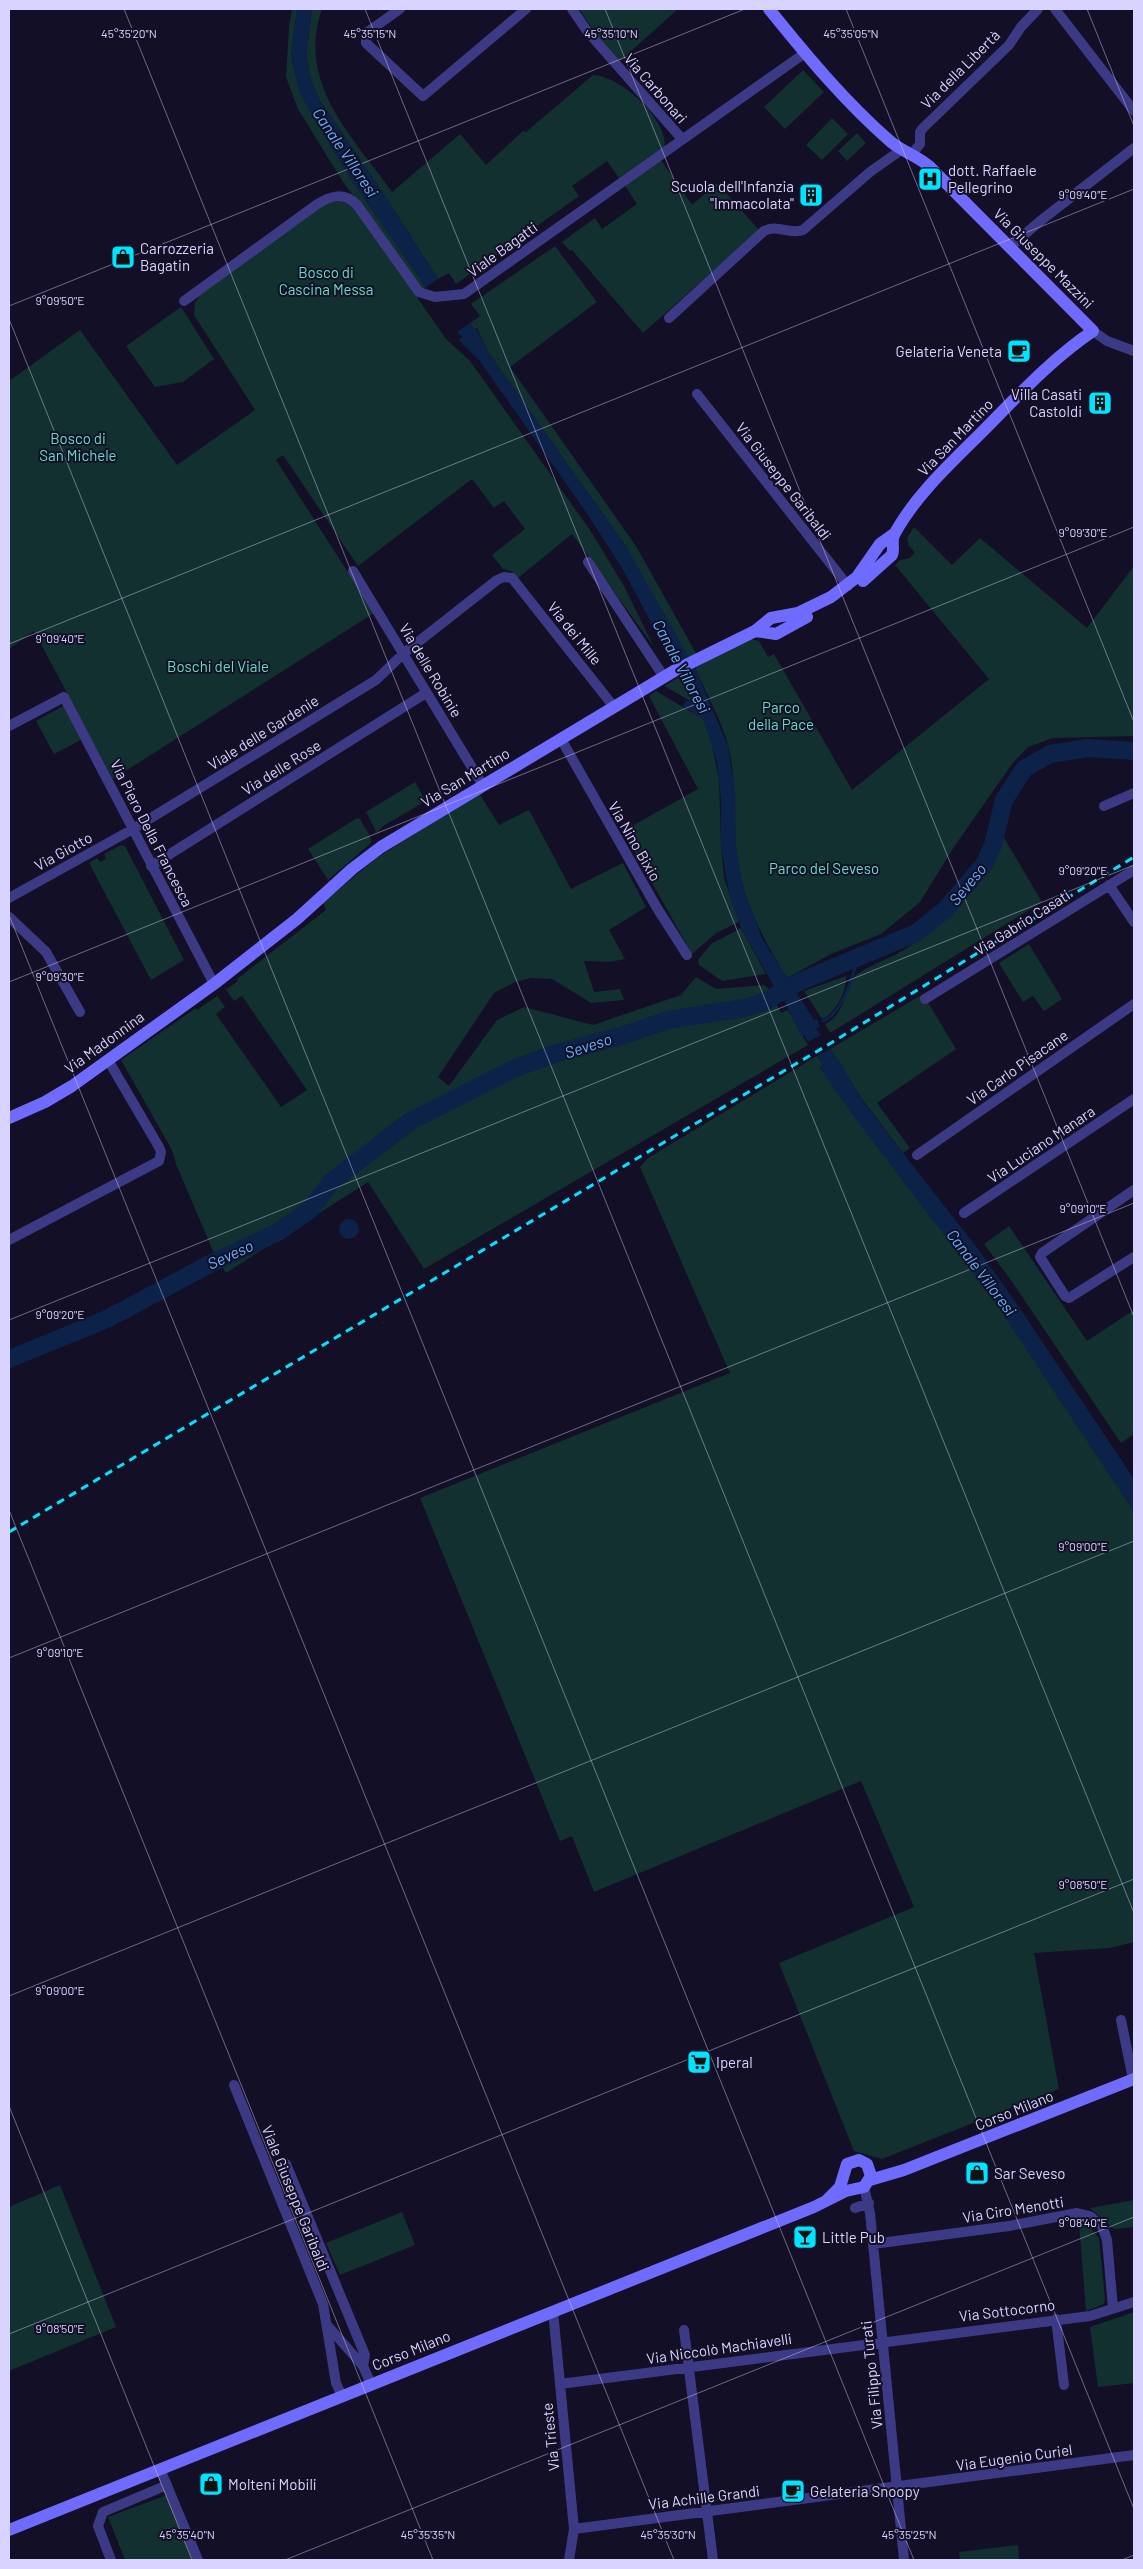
<svg xmlns="http://www.w3.org/2000/svg" width="1143" height="2569" font-family="Barlow,sans-serif">
	<style>
		.green { fill: #12302f }
		.water { fill: #0c2248 }
		.lines { fill: none; stroke-linecap: round; stroke-linejoin: round }
		.stream { stroke: #0c2248; stroke-width: 3 }
		.river { stroke: #0c2248; stroke-width: 18 }
		.street { stroke: #3d3a85; stroke-width: 10 }
		.secondary { stroke: #6f6bff; stroke-width: 12 }
		.rail { stroke: #00e5ff; stroke-width: 3; stroke-dasharray: 8 6; stroke-linecap: butt }
		.ticks { fill: none; stroke: #d9d4ff; stroke-width: 1; stroke-opacity: 0.45 }
		.labels { text-anchor: middle; dominant-baseline: central; stroke-width: 4; stroke-linejoin: round; paint-order: stroke }
		.street-label { font-size: 15px; fill: #d9d4ff; stroke: #130f26 }
		.poi-label { font-size: 15px; fill: #d9d4ff; stroke: #130f26; text-anchor: start }
		.park-label { font-size: 15px; fill: #5fe0c0; stroke: #130f26 }
		.water-label { font-size: 16px; font-style: italic; fill: #62b6ff; stroke: #130f26 }
		.ticks-label { font-size: 12px; text-anchor: middle; fill: #d9d4ff; stroke: #130f26; stroke-width: 4; stroke-linejoin: round; paint-order: stroke }
	</style>
	<rect width="100%" height="100%" fill="#130f26"/>
	<!-- green -->
	<path class="green" d="M292 9H297L291 57 300 93 350 178 426 287 423 289 343 182 298 109 286 77 289 27Z
		M312 9H322C296 83 352 136 392 192L460 134 486 165 523 131 526 132 593 75C620 76 666 117 665 146L619 178 607 161 572 186 579 196 456 284 449 273 438 279 385 196 319 99 310 77 306 55Z
		M579 9H678L620 61 596 34Z
		M803 70 824 92 785 129 764 107Z
		M832 118 848 134 822 160 806 145Z
		M857 133 866 143 847 161 838 151Z
		M661 160 692 205 717 183 759 230 643 333 572 250 570 251 562 242 595 218 602 229 637 204 625 186Z
		M340 201 353 205 446 339 470 361 590 530 624 586 654 647 572 534 518 578 511 571 503 569 492 555 525 529 504 501 494 508 472 479 358 566 283 455 276 460 374 613 113 779 34 631 9 649V381L80 330 177 465 255 410 194 315 195 303 200 295 323 204Z
		M555 246 597 302 510 367 636 546 697 655 688 659 627 548 488 352 477 328 474 329 470 323 480 316 471 304Z
		M181 307 214 359 183 382 155 387 126 346Z
		M914 527 952 565 980 538 1087 628 1134 566V736L1053 738 1028 747 1012 764 954 847 920 902 881 934 831 954 787 978C762 937 740 897 736 848 733 814 737 779 728 745 721 719 706 693 695 668L727 649 751 639 759 641 768 657 774 654 852 790 989 679 895 565 900 560 910 558 915 552 909 546 907 538Z
		M679 677 694 703 664 686Z
		M656 691 703 719 711 740 719 779 721 847 724 877 739 922 716 933 692 954 623 831 698 789 649 696Z
		M63 706 81 740 54 754 36 721Z
		M415 782 426 801 383 826 377 833 366 812Z
		M479 793 499 825 529 810 571 889 623 863 646 907 609 930 625 959 609 962 584 961 594 992 620 989 624 1000 591 1003 552 979 531 978 515 982 494 993 438 1077 449 1086 497 1020 524 1007 593 1025 681 995 696 977 716 989 764 985 769 989 781 1013 788 1010 808 1045 424 1269 368 1182 226 1273 213 1251 176 1164 172 1150 121 1060 196 1008 197 1010 217 996 216 994 225 1007 216 1014 281 1107 307 1090 242 996 234 1001 225 988 227 989 238 981 237 979 326 910 323 903 375 859Z
		M357 818 360 819 370 836 371 843 328 880 308 849Z
		M1003 836 1042 902 830 1033 825 1024C847 1013 843 990 854 977 859 970 895 956 904 950 948 922 980 881 1003 836Z
		M121 845 125 846 184 960 151 980 89 863 97 858 100 862 106 859 104 854Z
		M741 928 766 974 722 981 699 965 698 960 711 944Z
		M1029 944 1062 999 1044 1011 1033 996 1023 1002 999 963Z
		M846 976C847 991 836 1013 822 1019L804 991Z
		M923 994 956 1049 877 1103 910 1148 903 1153 864 1102 830 1049Z
		M817 1056 823 1066 820 1067 993 1299 1134 1511V1942L1110 1948 1034 1953 1059 2089 882 2159 854 2151 779 1963 914 1907 861 1781 594 1892 572 1836 560 1841 420 1498 730 1373 640 1167 648 1158Z
		M1009 1226 1087 1341 1134 1310V1434L1121 1443 1010 1279 984 1244Z
		M60 2185 116 2327 9 2371V2207Z
		M1134 2200V2227L1114 2229 1090 2208Z
		M402 2212 415 2245 340 2275 326 2243Z
		M1079 2223 1087 2224 1099 2238 1105 2299 1104 2304 1086 2311Z
		M1134 2312V2383L1098 2387 1090 2327Z
		M167 2495 194 2560H125L108 2517Z
		M1018 2545 1019 2560H960L959 2552Z"/>
	<!-- water -->
	<path class="water" d="M297 9H312L306 55 310 77 319 99 385 196 438 279 426 287 350 178 300 93 291 57Z
		M470 323 474 329 476 328 488 352 627 548 695 668 728 746 735 791 736 848 744 891 762 938 814 1020 817 1019 820 1026 816 1028 821 1035 808 1042 804 1035 801 1036 785 1002 772 983 741 928 730 898 721 847V800L717 762 703 720 683 706 686 700 694 703 622 568 584 509 479 360 459 340 462 337 457 332Z
		M830 1049 835 1058 837 1057 864 1103 978 1249 1021 1310 1134 1479V1511L993 1299 854 1117 820 1068 823 1066 817 1056Z
		M339 1229a10 10 0 1 1 20 0a10 10 0 1 1-20 0Z"/>
	<g class="lines">
		<!-- stream -->
		<path class="stream" d="M823 1021C844 1012 851 978 859 957"/>
		<!-- river -->
		<path class="river" d="M9 1359 107 1319 206 1266 278 1232 311 1209 331 1182 409 1122 513 1069 554 1054 624 1035 668 1020 744 1008 764 1002 799 982 916 933 946 909 985 863 993 845 1004 800 1024 769 1050 754 1088 748 1134 751"/>
		<!-- street -->
		<path class="street" d="M400 9 366 33V43L423 96 526 9
			M572 9 587 31 682 139
			M1055 9 1134 111
			M912 154 920 144V132L923 128 1009 45 1021 27 1038 9
			M1010 247 1039 222 1134 148
			M184 301 316 205C330 196 344 191 357 205L419 292 435 297 464 294 805 53
			M669 318 764 231C777 224 789 235 803 230L870 172 901 150
			M1093 331 1107 341 1134 351
			M697 394 848 586
			M588 562 664 677
			M353 571 482 784
			M9 726 64 697 214 984
			M561 739 657 908 687 955
			M1104 806 1134 793
			M151 866 426 693
			M1109 885 1134 922
			M9 898 133 829 376 680 404 653 497 580 504 577 512 578 614 707
			M9 917 46 952 80 1012
			M925 999 1134 870
			M917 1155 1134 1004
			M1134 1190 1042 1253 1040 1257 1065 1296 1069 1298 1134 1257
			M964 1213 1134 1099
			M9 1240 159 1161 161 1152 159 1147 108 1060
			M1121 2020 1133 2079
			M234 2085 323 2304 336 2383 342 2396
			M286 2164 365 2355 363 2366
			M864 2187 870 2213 904 2560
			M855 2208 869 2203
			M873 2244 1009 2226 1077 2213 1090 2216 1102 2226 1107 2240 1113 2308
			M553 2311 574 2529 569 2560
			M1056 2319 1064 2385
			M327 2325 363 2366 371 2384
			M684 2330 713 2560
			M560 2384 1090 2316 1134 2302
			M160 2469 198 2560
			M574 2529 1134 2455
			M111 2560 98 2526 103 2512 167 2485"/>
		<!-- secondary -->
		<path class="secondary" d="M769 9C807 56 845 102 891 142 903 152 918 156 930 167L1093 331C1050 360 1016 398 980 434 949 465 916 495 895 533 890 540 895 547 892 555L863 581
			M755 631 776 634 807 617
			M9 1118 45 1102 72 1086 214 984 297 919 352 869 381 847 674 671 755 631 771 618 798 613 831 597 857 577 880 544 894 534
			M870 2180 904 2170 1134 2079
			M9 2530 814 2207 846 2191 864 2187 871 2176 867 2164 859 2160 847 2164 840 2187 826 2201"/>
		<!-- rail -->
		<path class="rail" d="M9 1532 831 1043 1134 857"/>
	</g>
	<!-- ticks -->
	<path class="ticks" d="M124 9 1134 2509M365 9 1134 1913M605 9 1134 1317M846 9 1134 722M1087 9 1134 126M9 306 745 9M9 319 914 2560M9 644 1134 189M9 915 674 2560M9 982 1134 527M9 1320 1134 865M9 1510 433 2560M9 1658 1134 1203M9 1996 1134 1541M9 2106 192 2560M9 2334 1134 1879M285 2560 1134 2217M1122 2560 1134 2555"/>
	<!-- icons -->
	<defs>
		<g id="hospital-square" transform="scale(1.25)"><rect x="-9" y="-9" width="18" height="18" rx="4" fill="#00e5ff" stroke="#130f26"/><path d="M-5-5h3v3.5h4V-5h3V5h-3V1.5h-4V5h-3Z" fill="#111"/></g>
		<g id="building-square" transform="scale(1.25)"><rect x="-9" y="-9" width="18" height="18" rx="4" fill="#00e5ff" stroke="#130f26"/><path d="M-4-6H4V6H1V3H-1V6H-4ZM-2.5-4.3h1.7v1.8h-1.7ZM.8-4.3h1.7v1.8H.8ZM-2.5-1h1.7V.8h-1.7ZM.8-1h1.7V.8H.8Z" fill="#111"/></g>
		<g id="shop-square" transform="scale(1.25)"><rect x="-9" y="-9" width="18" height="18" rx="4" fill="#00e5ff" stroke="#130f26"/><path d="M-5-2.5h2.3a2.7 3.5 0 0 1 5.4 0H5L5.5 6h-11ZM-1.5-2.5h3a1.5 2.3 0 0 0-3 0Z" fill="#111"/></g>
		<g id="cafe-square" transform="scale(1.25)"><rect x="-9" y="-9" width="18" height="18" rx="4" fill="#00e5ff" stroke="#130f26"/><path d="M-5.5-4.5H6V0H3Q3 3.5 0 3.5H-2.5Q-5.5 3.5-5.5 0ZM3-3.2v2h1.7v-2ZM-6 4.5H4V6H-6Z" fill="#111"/></g>
		<g id="supermarket-square" transform="scale(1.25)"><rect x="-9" y="-9" width="18" height="18" rx="4" fill="#00e5ff" stroke="#130f26"/><path d="M-6-5.5h2.5l.6 2H6L4.5 2H-2.5L-4.4-4H-6ZM-1.5 3.2a1.3 1.3 0 1 0 .1 0ZM3 3.2a1.3 1.3 0 1 0 .1 0Z" fill="#111"/></g>
		<g id="bar-square" transform="scale(1.25)"><rect x="-9" y="-9" width="18" height="18" rx="4" fill="#00e5ff" stroke="#130f26"/><path d="M-6-5H6L.8 .8V4.5H3.5V6h-7V4.5H-.8V.8Z" fill="#111"/></g>
	</defs>
	<g fill-rule="evenodd">
		<use href="#hospital-square" x="930" y="179"/>
		<use href="#building-square" x="811" y="195"/>
		<use href="#shop-square" x="123" y="257"/>
		<use href="#cafe-square" x="1019" y="351"/>
		<use href="#building-square" x="1100" y="403"/>
		<use href="#supermarket-square" x="699" y="2062"/>
		<use href="#shop-square" x="977" y="2173"/>
		<use href="#bar-square" x="805" y="2237"/>
		<use href="#shop-square" x="211" y="2484"/>
		<use href="#cafe-square" x="793" y="2491"/>
	</g>
	<g class="labels">
		<!-- street labels -->
		<g class="street-label">
			<text transform="translate(960 69) rotate(-45)">Via della Libertà</text>
			<text transform="translate(656 88) rotate(49)">Via Carbonari</text>
			<text transform="translate(502 249) rotate(-36)">Viale Bagatti</text>
			<text transform="translate(1044 258) rotate(45)">Via Giuseppe Mazzini</text>
			<text transform="translate(955 437) rotate(-46)">Via San Martino</text>
			<text transform="translate(784 481) rotate(52)">Via Giuseppe Garibaldi</text>
			<text transform="translate(575 633) rotate(51)">Via dei Mille</text>
			<text transform="translate(431 670) rotate(59)">Via delle Robinie</text>
			<text transform="translate(263 732) rotate(-32)">Viale delle Gardenie</text>
			<text transform="translate(281 767) rotate(-32)">Via delle Rose</text>
			<text transform="translate(465 777) rotate(-31)">Via San Martino</text>
			<text transform="translate(152 833) rotate(63)">Via Piero Della Francesca</text>
			<text transform="translate(635 841) rotate(60)">Via Nino Bixio</text>
			<text transform="translate(63 851) rotate(-29)">Via Giotto</text>
			<text transform="translate(1022 922) rotate(-32)">Via Gabrio Casati</text>
			<text transform="translate(104 1042) rotate(-36)">Via Madonnina</text>
			<text transform="translate(1017 1067) rotate(-35)">Via Carlo Pisacane</text>
			<text transform="translate(1041 1144) rotate(-34)">Via Luciano Manara</text>
			<text transform="translate(1014 2110) rotate(-22)">Corso Milano</text>
			<text transform="translate(296 2198) rotate(68)">Viale Giuseppe Garibaldi</text>
			<text transform="translate(1013 2209) rotate(-9)">Via Ciro Menotti</text>
			<text transform="translate(1007 2310) rotate(-7)">Via Sottocorno</text>
			<text transform="translate(719 2348) rotate(-8)">Via Niccolò Machiavelli</text>
			<text transform="translate(411 2350) rotate(-22)">Corso Milano</text>
			<text transform="translate(871 2375) rotate(-96)">Via Filippo Turati</text>
			<text transform="translate(550 2437) rotate(-96)">Via Trieste</text>
			<text transform="translate(1014 2457) rotate(-8)">Via Eugenio Curiel</text>
			<text transform="translate(704 2497) rotate(-7)">Via Achille Grandi</text>
		</g>
		<!-- poi labels -->
		<g class="poi-label">
			<text x="948" y="170">dott. Raffaele<tspan x="948" dy="17">Pellegrino</tspan></text>
			<text x="794" y="186" text-anchor="end">Scuola dell'Infanzia<tspan x="794" dy="17">"Immacolata"</tspan></text>
			<text x="140" y="248">Carrozzeria<tspan x="140" dy="17">Bagatin</tspan></text>
			<text x="1002" y="351" text-anchor="end">Gelateria Veneta</text>
			<text x="1082" y="394" text-anchor="end">Villa Casati<tspan x="1082" dy="17">Castoldi</tspan></text>
			<text x="716" y="2062">Iperal</text>
			<text x="994" y="2173">Sar Seveso</text>
			<text x="822" y="2237">Little Pub</text>
			<text x="228" y="2484">Molteni Mobili</text>
			<text x="810" y="2491">Gelateria Snoopy</text>
		</g>
		<!-- park labels -->
		<g class="park-label">
			<text x="326" y="272">Bosco di<tspan x="326" dy="17">Cascina Messa</tspan></text>
			<text x="78" y="438">Bosco di<tspan x="78" dy="17">San Michele</tspan></text>
			<text x="218" y="666">Boschi del Viale</text>
			<text x="781" y="707">Parco<tspan x="781" dy="17">della Pace</tspan></text>
			<text x="824" y="868">Parco del Seveso</text>
		</g>
		<!-- water labels -->
		<g class="water-label">
			<text transform="translate(346 152) rotate(56)">Canale Villoresi</text>
			<text transform="translate(682 666) rotate(62)">Canale Villoresi</text>
			<text transform="translate(967 884) rotate(-51)">Seveso</text>
			<text transform="translate(588 1045) rotate(-18)">Seveso</text>
			<text transform="translate(230 1254) rotate(-25)">Seveso</text>
			<text transform="translate(982 1272) rotate(53)">Canale Villoresi</text>
		</g>
	</g>
	<g class="ticks-label">
		<text x="129" y="38">45°35'20"N</text>
		<text x="370" y="38">45°35'15"N</text>
		<text x="611" y="38">45°35'10"N</text>
		<text x="851" y="38">45°35'05"N</text>
		<text x="1083" y="199">9°09'40"E</text>
		<text x="60" y="305">9°09'50"E</text>
		<text x="1083" y="537">9°09'30"E</text>
		<text x="60" y="643">9°09'40"E</text>
		<text x="1083" y="875">9°09'20"E</text>
		<text x="60" y="981">9°09'30"E</text>
		<text x="1083" y="1213">9°09'10"E</text>
		<text x="60" y="1319">9°09'20"E</text>
		<text x="1083" y="1551">9°09'00"E</text>
		<text x="60" y="1657">9°09'10"E</text>
		<text x="1083" y="1889">9°08'50"E</text>
		<text x="60" y="1995">9°09'00"E</text>
		<text x="1083" y="2227">9°08'40"E</text>
		<text x="60" y="2333">9°08'50"E</text>
		<text x="187" y="2539">45°35'40"N</text>
		<text x="428" y="2539">45°35'35"N</text>
		<text x="668" y="2539">45°35'30"N</text>
		<text x="909" y="2539">45°35'25"N</text>
	</g>
	<!-- border -->
	<rect width="1143" height="2569" fill="none" stroke="#d9d4ff" stroke-width="20"/>
</svg>
